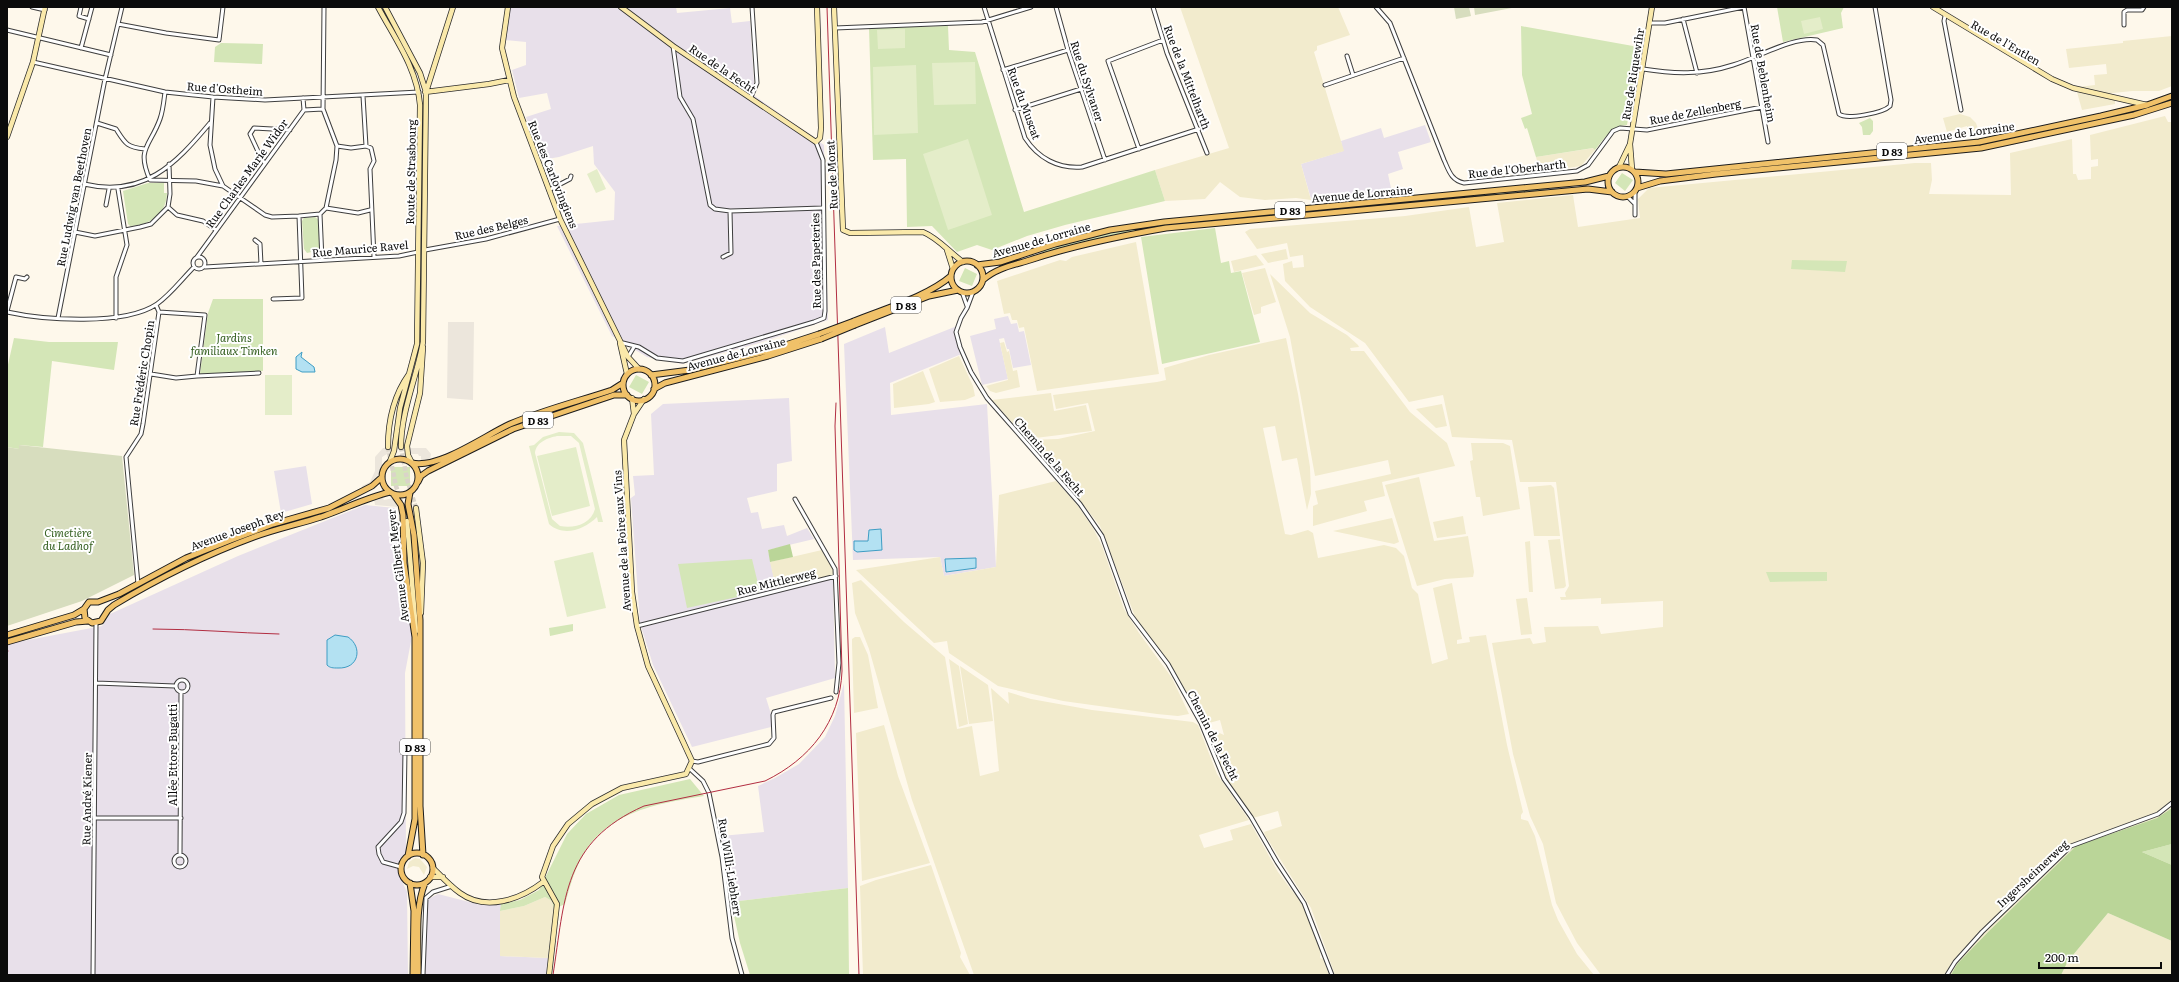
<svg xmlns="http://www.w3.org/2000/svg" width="2179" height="982" font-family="Literata,serif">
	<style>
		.industrial { fill: #e8e0ea }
		.farmland { fill: #f2ebcd }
		.green { fill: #d4e6b7 }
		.forest { fill: #bad598 }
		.cemetery { fill: #d7ddbe }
		.pitch { fill: #e4edc9; fill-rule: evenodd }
		.plaza { fill: #ece6dc }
		.water { fill: #b3e1f2; stroke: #3e9dc4 }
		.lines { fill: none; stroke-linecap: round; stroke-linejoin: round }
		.secondary-tunnel { stroke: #dad4c9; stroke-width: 4.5; stroke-dasharray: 4.5 2; stroke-linecap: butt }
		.street-casing { stroke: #3e3e3e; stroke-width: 5 }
		.secondary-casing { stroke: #2d2d2d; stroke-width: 6 }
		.primary-casing { stroke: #1c1c1c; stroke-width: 7 }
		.street { stroke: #fff; stroke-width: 3 }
		.secondary { stroke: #fae9aa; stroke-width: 4.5 }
		.primary { stroke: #f0c169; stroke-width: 5 }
		.rail { stroke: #b22d41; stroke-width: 1 }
		.primary-bridge-casing { stroke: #1c1c1c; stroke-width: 7; stroke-linecap: butt }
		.primary-bridge { stroke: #f0c169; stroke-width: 5 }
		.labels { text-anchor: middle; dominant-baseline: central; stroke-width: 4; stroke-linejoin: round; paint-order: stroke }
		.shield { fill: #fff; stroke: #545454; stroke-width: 1 }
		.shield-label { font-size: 10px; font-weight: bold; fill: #0b0b0b }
		.street-label { font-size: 11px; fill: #0b0b0b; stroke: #fff }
		.park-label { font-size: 11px; font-style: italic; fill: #345f20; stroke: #fff }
	</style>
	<rect width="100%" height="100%" fill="#fef8eb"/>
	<!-- industrial -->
	<path class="industrial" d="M509 7H676L677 13 730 8 732 23 750 21 755 96 824 145 828 320 759 343 682 364 647 357 612 336 557 226 614 220 615 192 594 164 593 146 559 157 541 160 526 117 551 109 547 93 519 98 512 70 526 65V42L504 40Z
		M1425 125 1431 142 1398 152 1403 169 1388 174 1392 193 1311 199 1301 164 1343 151 1341 141 1381 128 1384 138Z
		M1008 316 1011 324 1017 323 1019 332 1024 331 1031 365 1013 368 1009 349H1007L1004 338 999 339 1008 379 982 385 970 336 996 329 994 319Z
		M957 326 964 353 890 383 891 415 987 404 996 567 944 576 940 557 853 560 844 344 885 327 889 353Z
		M789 398 792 461 777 464V491L747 498 751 513 758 512 762 529 784 525 787 536 807 528 814 539 768 550 776 588 833 575 835 678 766 698 771 714V727L692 747 653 665 640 623 631 498 635 495 633 476 654 475 651 414 663 404Z
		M306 466 312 504 281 513 274 471Z
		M365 505 395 508 397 513 400 559 412 636 405 673 406 852 398 863V873L407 892 408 975H7V644L102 626 110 614 238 556Z
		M844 683 848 888 731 902 721 836 764 832 758 786 775 778 799 764 825 737 835 716Z
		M438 894 481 905 501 904 500 956 548 958 546 975H425V912L428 899Z"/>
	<!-- farmland -->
	<path class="farmland" d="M1180 7H1338L1350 35 1317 46V50L1314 52 1344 151 1301 164 1311 200 1296 198 1265 200 1240 197 1220 182 1205 199 1165 201 1155 170 1229 148Z
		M2172 36V86L2159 91H2132L2104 94 2078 87 2095 85 2094 75 2107 74 2106 64 2069 68 2066 49 2123 43V41Z
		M2077 92 2115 100V104L2082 110Z
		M1960 114 1970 117 1976 123 1979 132 1969 134 1967 126 1947 132 1943 118Z
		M2165 116 2168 122H2171L2172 117V808L2157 818 2076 846 1989 931 1957 964 1951 975H1601L1577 943 1556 903 1543 844 1530 816 1513 754 1492 643 1530 638 1533 644 1546 642 1544 627 1598 626 1601 634 1663 627V601L1601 604V598L1561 600 1560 597H1566L1565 593 1569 586 1556 482H1520L1512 440 1452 437 1443 395 1409 402 1365 343 1310 307 1285 281 1283 264 1292 261 1293 268 1304 267 1303 255 1290 257 1287 243 1257 249 1245 232 1250 229 1405 216 1469 207 1476 247 1504 242 1497 203 1573 195 1578 227 1640 218 1638 199 1649 188 1915 163H1931L1932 180 1929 194 2011 195 2010 153 2072 139 2073 174H2076L2078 180 2091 179V167L2098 166V159L2091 160 2090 135Z
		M1594 148 1595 150 1581 166 1540 172 1536 157Z
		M1136 242 1159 374 1037 391 1024 327 1019 328 1017 320H1012L1010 313 1004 314 997 281 1060 260 1066 261 1072 257Z
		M1286 249 1288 259 1268 263 1261 254Z
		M1256 255 1264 265 1234 272 1231 261Z
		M1265 268 1276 302 1261 307V313L1254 315 1242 273Z
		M1270 274 1310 313 1347 335 1358 345 1359 347 1350 348 1351 351H1364L1410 412 1447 443 1455 466 1382 482 1385 496 1364 501 1367 511 1313 526V506L1318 504 1315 491 1391 474 1388 460 1315 476 1290 337Z
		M1286 338 1298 394 1310 467 1311 494 1307 510 1297 458 1282 461 1275 426 1263 428 1285 534 1291 535 1308 530 1313 533 1318 558 1384 545 1396 548 1404 556 1412 588 1418 594 1432 664 1448 659 1433 588 1452 583 1462 639 1457 640V644L1470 642 1469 637 1486 635 1507 745 1523 812 1521 815V819L1528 821 1535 836 1552 905 1558 920 1577 954 1594 975H1335L1311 908 1265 835 1264 832 1282 826 1278 811 1253 818 1229 783 1205 728 1206 727 1224 735 1220 720 1209 723 1204 711 1197 713 1166 658 1136 619 1100 526 1061 476 1029 440 1058 439 1095 431 1088 403 1056 409 1053 395 1157 382 1166 380 1164 368 1209 355Z
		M1004 342 1007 352 1009 351 1013 371 1017 370 1020 387 996 393 990 391 986 386 1008 380 1000 343Z
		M959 356 973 386 975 396 965 400 940 402 929 369Z
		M923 371 935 402 929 404 894 408 893 384Z
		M1051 393 1054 411 1086 405 1092 431 1027 439 992 400Z
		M1442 404 1447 426 1436 428 1416 409Z
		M1471 443H1503L1510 446 1520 509 1483 516 1480 497H1476L1470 461 1473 460Z
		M1419 477 1434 541 1468 536 1474 572 1473 577 1445 579 1417 586 1385 485Z
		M1056 481 1078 506 1093 528 1102 546 1124 609 1139 633 1172 678 1189 714 1178 716 1157 714 1063 701 998 686 949 653 947 641 934 643 856 570 940 557 944 576 996 567 999 495Z
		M1551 485 1554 488 1560 536H1534L1528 487Z
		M1463 516 1466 534 1437 538 1433 522Z
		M1392 518 1399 542 1394 544 1333 531Z
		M1560 539 1566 586 1564 588 1555 589 1548 540Z
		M1530 541 1533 592H1529L1525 542Z
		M822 550 833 569V575L776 588 770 562Z
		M861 580 904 622 945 657 957 729 972 726 980 776 999 771 991 688 1009 704 1008 692 1031 699 1092 710 1193 722 1198 725 1217 774 1249 820 1199 835 1204 848 1233 840 1230 830 1251 824 1278 872 1305 908 1320 950V958L1323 959 1329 975H974L912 800 869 649 855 613 852 583Z
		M1527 598 1532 634 1521 635 1516 599Z
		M855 637H860L868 655 878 708 854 713 852 644V639Z
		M949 659 959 666 968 724 959 727Z
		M960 666 988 685 993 721 969 724Z
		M884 725 898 776 930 863 862 881 856 733Z
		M415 858 420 859 427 867 424 875 419 867 413 866 407 869 409 862Z
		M931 865 961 953 960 957 970 975H863L860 886 876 880Z
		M545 897 552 901 554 909 548 958 500 956V911L524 906Z
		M2108 913 2172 941V975H2061L2068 961Z"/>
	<!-- green -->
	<path class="green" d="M1777 7H1844L1841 13 1843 28 1783 42Z
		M948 26 949 50 975 52 1024 212 1155 170 1165 201 1065 225 1027 236 992 250 977 245 957 252 932 226 907 227 906 159 873 160 869 28Z
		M1521 26 1633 46 1639 55 1627 125C1611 126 1605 138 1595 150L1593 148 1536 157 1527 128 1525 129 1521 118 1532 114 1522 75Z
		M221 43 263 44 262 64 214 62 215 47Z
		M2155 105V107L2114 118 1975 147 1713 173 1712 171 2001 141Z
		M1870 118 1873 121V131L1870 135H1863L1862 127 1859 123Z
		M1622 173 1633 180 1625 191 1615 183Z
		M148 183H164V193H167C166 215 150 225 130 226L128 224 123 191Z
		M1544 189V191L1179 225 1106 236 1043 253 1042 250 1107 233 1175 223Z
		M315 217 319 220 320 250 307 253 304 249 302 221 304 218Z
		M1215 228 1221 263 1229 261 1231 273 1241 271 1260 342 1162 364 1141 237Z
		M1792 260 1847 261 1845 272 1791 269Z
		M965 268 977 274 972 286 959 281Z
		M213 299H263V371L200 374 208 313Z
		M14 338 49 342H118L114 370 52 361 43 447 19 445V449L7 447V369Z
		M636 375 649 382 642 394 629 387Z
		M391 467H410V486H391Z
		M752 559 760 592 687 608 678 564Z
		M1766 572H1827V581L1770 582Z
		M573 624V631L550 636 549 628Z
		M690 779 704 796C655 804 603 812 579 863 573 875 569 890 565 904L554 909 552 901 545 897 524 906 500 911 501 904 520 900 539 890 567 834 586 814 619 795Z
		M2172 844V865L2142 852Z
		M848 888 849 975H750L740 943 731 902Z"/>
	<!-- forest -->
	<path class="forest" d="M790 544 793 557 770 562 768 550Z
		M2172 808V844L2142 852 2172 865V941L2108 913 2068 961 2061 975H1951L1957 964 1989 931 2076 846 2157 818Z"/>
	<!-- cemetery -->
	<path class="cemetery" d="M1454 7H1469L1471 16 1456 19Z
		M1474 7H1517L1475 15Z
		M19 445 122 456 134 575 82 601 7 626V447L19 449Z"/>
	<!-- pitch -->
	<path class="pitch" d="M1820 17 1823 29 1804 34 1801 21Z
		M905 29V48L878 49 877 30Z
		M975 62 976 104 934 105 932 63Z
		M916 65 918 133 874 135 873 67Z
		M968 139 992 215 948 230 923 154Z
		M597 169 606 189 596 193 587 174Z
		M265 375H292V415H265Z
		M559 432 574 433 583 443 603 522H598L597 517C584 530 563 537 549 524L529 446 534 445 543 437ZM557 436H571L579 443 595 509C591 524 574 529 560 526L552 519 535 453C536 442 548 438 557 436Z
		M576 447 590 506 552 516 537 456Z
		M593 552 606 608 567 617 554 561Z"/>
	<!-- plaza -->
	<path class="plaza" d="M448 322H474L473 400 447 398Z
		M383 448H392L391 454H387L382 457V465L376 480 363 489 362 486 370 482 375 471V457Z
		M409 448H426L431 454 430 460 421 461V456H419L418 454H410Z
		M382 496 384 500 393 498 398 507 375 505 374 498Z"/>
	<!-- water -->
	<path class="water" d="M302 352 301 357 314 367 315 372H302L296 369V357Z
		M881 529 882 550 857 552 854 550V541H868L869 530Z
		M976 558V568L946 572 945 559Z
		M335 635 348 637C363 647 359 669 338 668 333 668 330 668 327 665V640Z"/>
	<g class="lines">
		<!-- secondary-tunnel -->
		<path class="secondary-tunnel" d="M388 447 396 486 407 521
			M401 447 407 479 416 508"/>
		<!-- street casing -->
		<g class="street-casing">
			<path id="street" d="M32 7 45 10
				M81 7 79 16 89 19
				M984 7 1025 138C1038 158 1058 169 1082 167L1199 129
				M1056 7 1068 50 1105 160
				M1153 7 1167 53 1207 153
				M1376 7 1390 23 1444 160C1449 171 1451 180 1464 183L1577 171 1588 165 1613 131 1620 128 1647 130 1762 107
				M1945 16 1944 21 1961 110
				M1683 19 1697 73
				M1650 23H1665L1744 7 1768 142
				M118 24 166 33 219 40 223 7
				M2124 25V12L2127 10H2142L2144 7
				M835 28 982 22 1031 7
				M7 30 111 55
				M673 46 680 97 693 119 710 205 715 209 730 211 822 208
				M81 48 92 7
				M1347 56 1353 75
				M33 62 165 92 213 97 265 100 419 92
				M1643 69C1674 74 1702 75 1733 65 1757 58 1793 36 1817 40L1823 45 1839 114C1847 120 1883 113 1890 106L1891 100 1875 7
				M1003 70 1068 50
				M1325 85 1404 58
				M165 92C164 100 163 111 160 119 150 147 136 148 150 180L196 181 223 186
				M363 96 366 146 371 148 374 161 370 169 374 257
				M213 97 210 145 215 169 223 186 265 215 272 217 299 216
				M751 97 757 83 752 7
				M304 110 323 109
				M1015 110 1081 89
				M97 123 116 129C125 143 126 147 145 149
				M337 146 351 148 366 146
				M1139 149 1108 61 1163 40
				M265 163 262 160 250 134 254 128 290 130
				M84 184C143 198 175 165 210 123
				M549 190 570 179 571 176
				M1635 192V215
				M1627 196 1634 203
				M106 205 109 189
				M168 207 170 194 169 164
				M326 208 358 213 370 210
				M320 214 326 208 336 160 337 146 323 109 324 7
				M75 232 95 236 140 227 151 224 168 207 177 215 203 221 216 230
				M255 240 260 244 261 264
				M425 250 486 239 560 219
				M193 263a6 6 0 1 1 12 0a6 6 0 1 1-12 0Z
				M197 257 304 110 303 98
				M723 257 731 253 730 211
				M205 267 399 256 418 252
				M962 292 967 306
				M973 292 967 308 961 318 956 332 960 347 971 372 987 398 1080 504 1102 536 1130 614 1168 664 1201 723 1224 779 1251 817 1277 862 1304 903 1332 975
				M273 299 302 298 299 216 320 214 322 260
				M7 311 16 277 25 279 27 277
				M7 312C44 320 125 326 157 304 171 294 182 279 194 267
				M58 318 105 79 122 7
				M116 318V277L127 245 118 189
				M623 343 639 347 657 358 683 361 814 322 824 318 825 311 823 160 816 142
				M628 357 634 347
				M151 374 176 378 197 376 205 315 159 312
				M197 376 259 373
				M795 499 835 569 839 663 836 692
				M138 584 126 457 141 434 143 424 159 312 156 305
				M637 626 836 576
				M176 686a6 6 0 1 1 12 0a6 6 0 1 1-12 0Z
				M96 683 175 686
				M692 761 698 762 769 744 774 738 773 715 774 712 831 698
				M690 769 703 781 709 793 722 857 732 938 742 975
				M95 818H181
				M180 854 181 693
				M174 861a6 6 0 1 1 12 0a6 6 0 1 1-12 0Z
				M401 867 383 862 379 854 378 847 401 822 404 813 405 751
				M93 975 96 623
				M423 975 426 898 433 892 452 886
				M1947 975 1955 962 1982 932 2071 846 2158 814 2172 803"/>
		</g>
		<!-- secondary casing -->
		<g class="secondary-casing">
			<path id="secondary" d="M378 7C395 39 417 68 420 105L417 344 400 408 394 451 390 461
				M385 7 420 73 426 92
				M508 7 502 48 514 97 560 219 628 357 639 369
				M621 7 673 46 816 142 820 138 821 128 817 7
				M834 7 843 230 850 233 923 232C938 238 949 252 963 262
				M1933 7 2052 79 2073 88 2147 105
				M425 92 489 84 509 80
				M7 137 33 62 45 7
				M1630 144 1632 169
				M1619 167 1630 144 1652 7
				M947 250 953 269
				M620 343 627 374
				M632 398 634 414
				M388 447C388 422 394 395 409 374
				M401 447C401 411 417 377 423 342L426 92 453 7
				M412 463 408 455 407 446 420 393 423 347
				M416 508 423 563 421 613
				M407 521 416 631
				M433 868C441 876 450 886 460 893 486 912 521 899 543 882
				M430 877H443
				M549 975 557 904 542 877 553 846 568 824 592 804 622 788 686 774 692 761 648 666 637 626 632 592 624 440 634 414 644 399"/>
		</g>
		<!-- primary casing -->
		<g class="primary-casing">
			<path id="primary" d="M1608 182a15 15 0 1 1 30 0a15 15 0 1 1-30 0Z
				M1635 172 1666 174 1979 142 2101 116 2147 105 2172 96
				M1637 188 1660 181 1716 174 1981 148 2134 115 2172 103
				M951 277a16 16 0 1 1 32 0a16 16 0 1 1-32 0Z
				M977 265 1000 262 1055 244 1110 230 1164 222 1585 182 1609 176
				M983 280C996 268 1014 265 1030 260 1075 245 1120 236 1166 228L1588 189 1612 192
				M854 321C883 309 927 297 951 276
				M855 325 929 296 958 290
				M623 385a16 16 0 1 1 32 0a16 16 0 1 1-32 0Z
				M651 375 690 370 767 351 819 334
				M654 389 665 383 768 356 821 339
				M382 477a18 18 0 1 1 36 0a18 18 0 1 1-36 0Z
				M412 463C439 469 484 436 510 424 543 410 579 401 612 390L623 383
				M382 477 372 486 329 508 273 524 231 540 186 558 119 594 98 602H89L84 609 85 618 92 623 101 621 108 610 114 605C159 578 205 555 254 537 276 529 299 524 321 517 344 509 366 498 390 492
				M418 482 421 476 428 471 513 429 614 395H627
				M410 492 408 504 414 535 420 620V806L423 855
				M394 495 401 505 403 515 404 563 415 637V819L408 856
				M7 635 74 615 84 609
				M7 642 76 622 88 621
				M401 869a16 16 0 1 1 32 0a16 16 0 1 1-32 0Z
				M410 883 414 911 413 975
				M418 975C419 945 414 910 425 883"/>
		</g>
		<!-- street -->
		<use href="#street" class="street"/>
		<!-- secondary -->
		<use href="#secondary" class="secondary"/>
		<!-- primary -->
		<use href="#primary" class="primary"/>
		<!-- rail -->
		<path class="rail" d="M827 7 859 975
			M153 629C195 629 237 633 279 634
			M7 651H8
			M553 975C565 898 563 842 644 806L765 781C810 759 840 722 842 671L835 426 836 403"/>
		<!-- primary-bridge casing -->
		<g class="primary-bridge-casing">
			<path id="primary-bridge" d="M819 334 854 321
				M821 339 855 325"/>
		</g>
		<!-- primary-bridge -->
		<use href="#primary-bridge" class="primary-bridge"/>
	</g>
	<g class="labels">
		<!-- shield labels -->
		<g class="shield">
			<rect x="1877" y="143" width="30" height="16" rx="3"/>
			<rect x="1275" y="202" width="30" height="16" rx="3"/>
			<rect x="891" y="297" width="30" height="16" rx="3"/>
			<rect x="523" y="412" width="30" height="16" rx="3"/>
			<rect x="400" y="739" width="30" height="16" rx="3"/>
		</g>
		<g class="shield-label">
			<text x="1892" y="151">D 83</text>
			<text x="1290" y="210">D 83</text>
			<text x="906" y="305">D 83</text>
			<text x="538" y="420">D 83</text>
			<text x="415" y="747">D 83</text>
		</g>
		<!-- street labels -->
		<g class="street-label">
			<text transform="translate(2006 42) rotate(30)">Rue de l'Entlen</text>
			<text transform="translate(723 68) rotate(34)">Rue de la Fecht</text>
			<text transform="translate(1764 73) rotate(80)">Rue de Beblenheim</text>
			<text transform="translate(1632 74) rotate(-81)">Rue de Riquewihr</text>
			<text transform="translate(1188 77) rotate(69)">Rue de la Mittelharth</text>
			<text transform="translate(1088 81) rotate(72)">Rue du Sylvaner</text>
			<text transform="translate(225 88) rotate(4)">Rue d'Ostheim</text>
			<text transform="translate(1025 103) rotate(70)">Rue du Muscat</text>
			<text transform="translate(1695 111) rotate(-11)">Rue de Zellenberg</text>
			<text transform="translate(1964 132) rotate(-8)">Avenue de Lorraine</text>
			<text transform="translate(1517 168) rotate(-6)">Rue de l'Oberharth</text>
			<text transform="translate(410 172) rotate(-89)">Route de Strasbourg</text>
			<text transform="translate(246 173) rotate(-54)">Rue Charles Marie Widor</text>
			<text transform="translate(554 174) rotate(68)">Rue des Carlovingiens</text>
			<text transform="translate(831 175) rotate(-93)">Rue de Morat</text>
			<text transform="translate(1362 193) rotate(-5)">Avenue de Lorraine</text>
			<text transform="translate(73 197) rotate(-79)">Rue Ludwig van Beethoven</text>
			<text transform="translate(491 227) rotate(-13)">Rue des Belges</text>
			<text transform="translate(1041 239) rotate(-16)">Avenue de Lorraine</text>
			<text transform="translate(360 248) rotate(-5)">Rue Maurice Ravel</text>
			<text transform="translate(815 261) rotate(-91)">Rue des Papeteries</text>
			<text transform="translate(736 353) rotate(-15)">Avenue de Lorraine</text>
			<text transform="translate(141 373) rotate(-81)">Rue Frédéric Chopin</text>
			<text transform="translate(1050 456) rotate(49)">Chemin de la Fecht</text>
			<text transform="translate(237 529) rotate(-20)">Avenue Joseph Rey</text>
			<text transform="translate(621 541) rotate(-94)">Avenue de la Foire aux Vins</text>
			<text transform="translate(397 566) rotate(-97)">Avenue Gilbert Meyer</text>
			<text transform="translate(776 581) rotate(-14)">Rue Mittlerweg</text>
			<text transform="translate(1214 735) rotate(63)">Chemin de la Fecht</text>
			<text transform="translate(172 755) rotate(-90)">Allée Ettore Bugatti</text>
			<text transform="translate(86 799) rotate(-89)">Rue André Kiener</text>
			<text transform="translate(731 867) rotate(81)">Rue Willi-Liebherr</text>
			<text transform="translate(2032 873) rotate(-43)">Ingersheimerweg</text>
		</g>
		<!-- park labels -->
		<g class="park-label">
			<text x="234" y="337">Jardins<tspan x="234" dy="13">familiaux Timken</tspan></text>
			<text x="68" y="532">Cimetière<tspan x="68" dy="13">du Ladhof</tspan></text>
		</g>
	</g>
	<!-- border -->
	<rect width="2179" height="982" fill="none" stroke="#0b0b0b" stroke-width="16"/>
	<!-- scale -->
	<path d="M2039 962v6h122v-6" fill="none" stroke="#0b0b0b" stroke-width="2"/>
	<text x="2045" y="962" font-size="12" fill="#0b0b0b" stroke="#ffffff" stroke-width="3" paint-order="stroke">200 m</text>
</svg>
